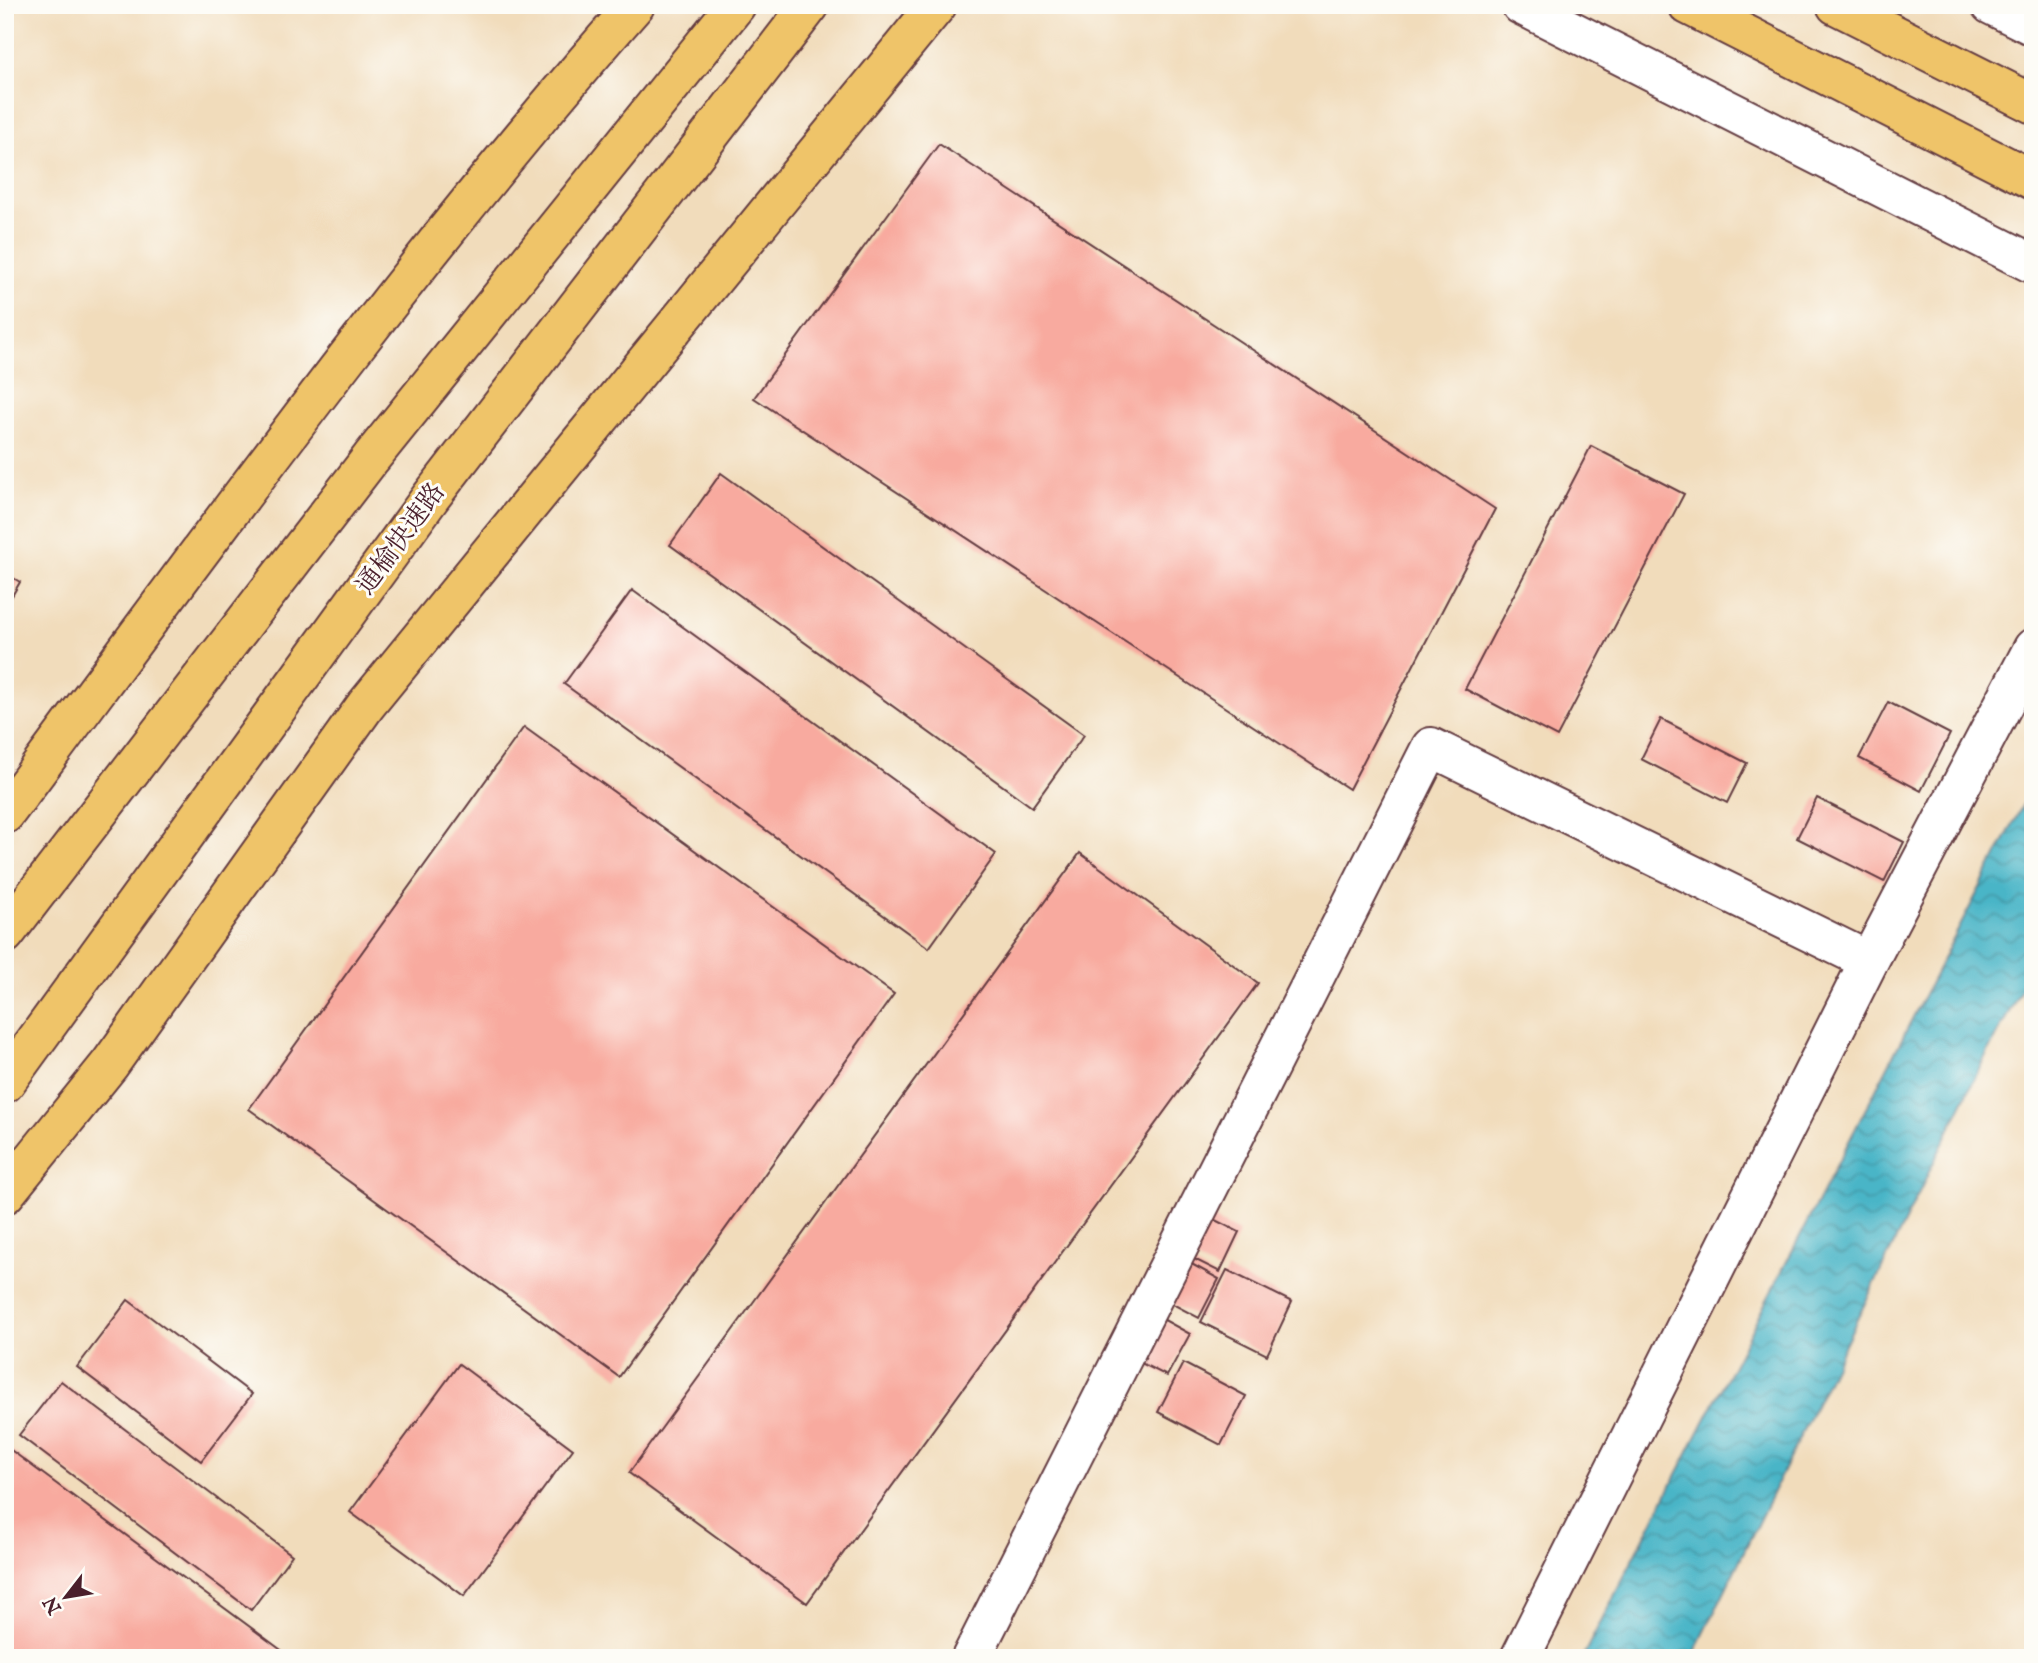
<svg xmlns="http://www.w3.org/2000/svg" width="2038" height="1663" font-family="'IM FELL English','Noto Serif SC',serif">
	<style>
		.water { fill: url(#water-waves); stroke: #4a6a79; stroke-width: 2 }
		.building { fill: #f8aa9f }
		.lines { fill: none; stroke-linecap: round; stroke-linejoin: round }
		.minor-casing { stroke: #633b41; stroke-width: 42 }
		.primary-casing { stroke: #633b41; stroke-width: 42 }
		.trunk-casing { stroke: #633b41; stroke-width: 42 }
		.minor { stroke: #fff; stroke-width: 38 }
		.primary { stroke: #efc469; stroke-width: 38 }
		.trunk { stroke: #efc469; stroke-width: 38 }
		.labels { text-anchor: middle; dominant-baseline: central; stroke-width: 6; stroke-linejoin: round; paint-order: stroke }
		.street-label { font-size: 26px; fill: #4a1f2b; stroke: #fdfcf7 }
	</style>
	<defs>
		<pattern id="water-waves" width="16" height="10" patternUnits="userSpaceOnUse" patternTransform="scale(1.75)"><rect width="16" height="10" fill="#4ab5c7"/><path d="M0 5q4-4 8 0t8 0" fill="none" stroke="#4093a2"/></pattern>
	</defs>
	<rect width="100%" height="100%" fill="#fdfcf7"/>
	<filter id="ink" filterUnits="userSpaceOnUse"><feTurbulence type="fractalNoise" baseFrequency=".0143" numOctaves="2"/><feDisplacementMap in="SourceGraphic" scale="14" xChannelSelector="R" yChannelSelector="G"/><feConvolveMatrix kernelMatrix="1 2 1 2 8 2 1 2 1" color-interpolation-filters="sRGB"/></filter>
	<filter id="wash" filterUnits="userSpaceOnUse"><feTurbulence type="fractalNoise" baseFrequency=".00686" numOctaves="4" result="noise"/><feDisplacementMap in="SourceGraphic" scale="28" xChannelSelector="R" yChannelSelector="G"/><feGaussianBlur stdDeviation="1.57" result="paint"/><feColorMatrix in="noise" values="0 0 0 0 0 0 0 0 0 0 0 0 0 0 0 0 0 1.4 0 .05"/><feComposite in="paint" operator="in"/></filter>
	<g filter="url(#wash)">
		<rect width="100%" height="100%" fill="#f1dcbb"/>
		<!-- water -->
		<path class="water" d="M2033 785V967L1984 1059 1692 1658H1582Z"/>
		<g id="blocks">
			<!-- building -->
			<path class="building" d="M939 144 1495 509 1349 789 754 398Z
				M1591 446 1684 494 1557 737 1465 689Z
				M721 473 1084 735 1032 807 670 545Z
				M5 573 20 582 5 608Z
				M632 590 996 854 929 948 564 684Z
				M1888 702 1950 734 1921 791 1859 758Z
				M1661 719 1747 763 1727 803 1641 759Z
				M524 727 894 994 619 1377 249 1109Z
				M1817 798 1904 842 1884 882 1797 838Z
				M1080 853 1258 983 807 1603 629 1473Z
				M1207 1216 1239 1232 1220 1272 1188 1256Z
				M1186 1261 1219 1279 1199 1318 1165 1300Z
				M1227 1270 1292 1302 1267 1355 1201 1322Z
				M128 1300 252 1394 201 1461 77 1367Z
				M1157 1316 1190 1334 1167 1376 1135 1360Z
				M1183 1363 1246 1396 1221 1445 1158 1412Z
				M459 1364 573 1449 464 1596 350 1512Z
				M61 1381 292 1555 251 1610 19 1435Z
				M8 1448 292 1658H5V1452Z"/>
		</g>
	</g>
	<g filter="url(#ink)">
		<use href="#blocks" fill-opacity="0" stroke="#633b41" stroke-width="2"/>
		<g class="lines">
			<!-- minor casing -->
			<g class="minor-casing">
				<path id="minor" d="M1521 5 2033 264
					M1991 5 2033 26
					M971 1658 1431 747 1869 961 2033 648
					M1520 1658 1869 961"/>
			</g>
			<!-- primary casing -->
			<g class="primary-casing">
				<path id="primary" d="M5 814C209 540 409 262 635 5
					M5 1194 110 1064 366 705 937 5"/>
			</g>
			<!-- trunk casing -->
			<g class="trunk-casing">
				<path id="trunk" d="M1688 5 2033 180
					M1836 5 2033 104
					M5 934 371 458 736 5
					M5 1083 430 498 810 5"/>
			</g>
			<!-- minor -->
			<use href="#minor" class="minor"/>
			<!-- primary -->
			<use href="#primary" class="primary"/>
			<!-- trunk -->
			<use href="#trunk" class="trunk"/>
		</g>
	</g>
	<g class="labels">
		<!-- street labels -->
		<g class="street-label">
			<text transform="translate(401 539) rotate(-54)">通榆快速路</text>
		</g>
	</g>
	<!-- margin -->
	<rect width="2038" height="1663" fill="none" stroke="#fdfcf7" stroke-width="28"/>
	<!-- north arrow -->
	<g transform="translate(66 1597) rotate(239)" stroke="#fdfcf7" stroke-width="5" paint-order="stroke">
	<path d="M0-5L12 26L0 18L-12 26Z" fill="#4a1f2b"/>
	<text y="-10" font-size="19" font-weight="bold" text-anchor="middle" fill="#4a1f2b">N</text>
	</g>
</svg>
